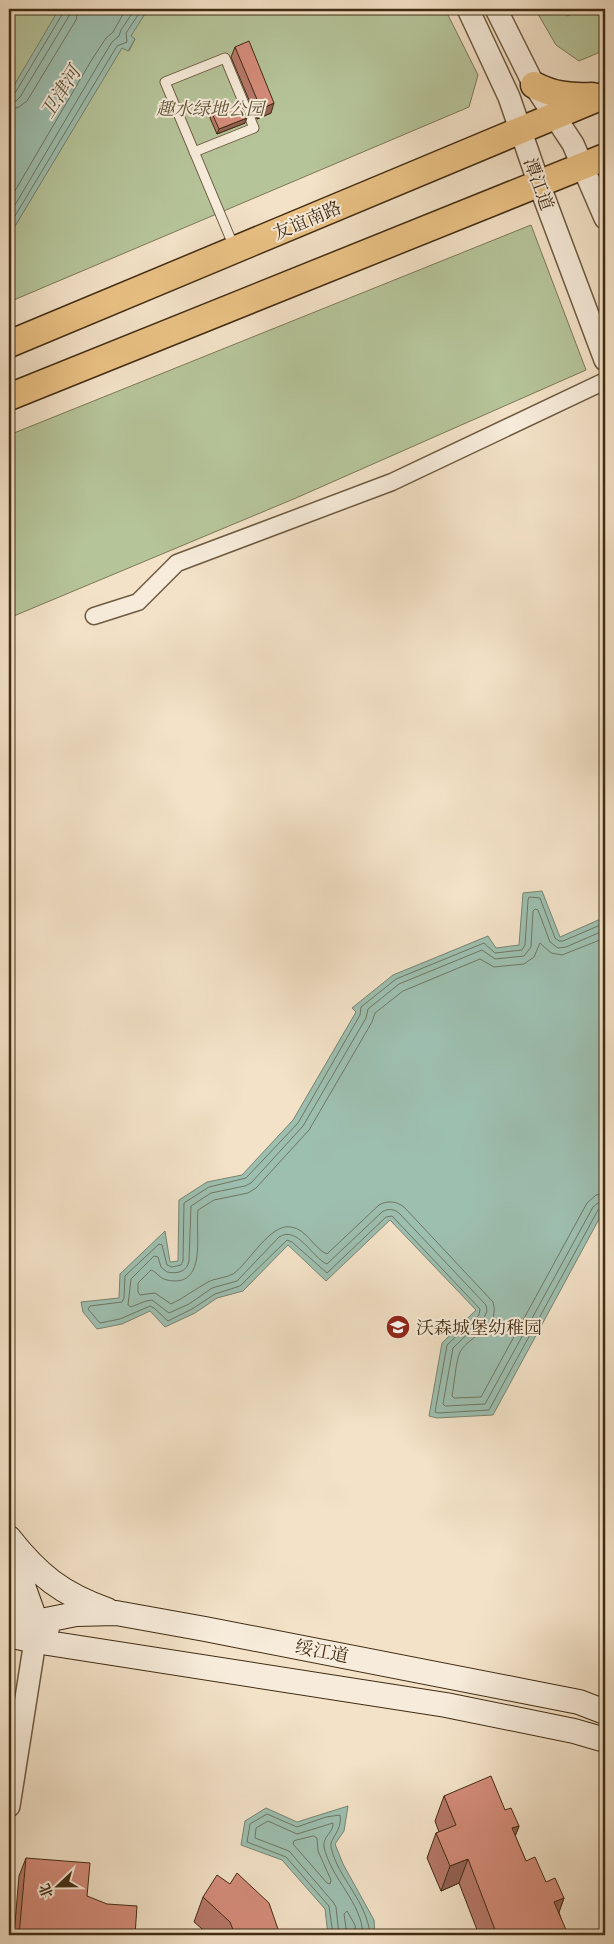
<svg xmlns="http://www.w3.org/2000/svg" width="614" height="1944" font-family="'Gentium Book Plus','Noto Serif SC',serif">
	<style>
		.green { fill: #b6c49a; stroke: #7c7856 }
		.water { fill: #9dbfb0; stroke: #788471 }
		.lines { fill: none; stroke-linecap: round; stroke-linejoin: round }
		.shore { stroke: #6f7662; stroke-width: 1 }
		.service-casing { stroke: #6e5a40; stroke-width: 11 }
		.minor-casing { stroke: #6e5a40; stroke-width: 19 }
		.tertiary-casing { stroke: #6e5a40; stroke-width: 24 }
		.secondary-casing { stroke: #412c13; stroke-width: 26 }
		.primary-casing { stroke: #412c13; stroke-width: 29 }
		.service { stroke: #f7ecdb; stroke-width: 9 }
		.minor { stroke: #f7ecdb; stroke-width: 16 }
		.tertiary { stroke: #f7ecdb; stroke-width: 21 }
		.secondary { stroke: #f7ecdb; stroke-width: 24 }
		.primary { stroke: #eac184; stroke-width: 26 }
		.wall { fill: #b67869; stroke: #412c13 }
		.shaded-wall { fill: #946255; stroke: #412c13 }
		.building { fill: #d48c7a; stroke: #412c13 }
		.labels { text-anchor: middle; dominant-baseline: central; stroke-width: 4; stroke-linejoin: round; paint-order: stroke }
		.park-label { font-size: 18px; font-style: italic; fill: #5e5235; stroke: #f7ecdb }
		.street-label { font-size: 18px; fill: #412c13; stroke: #f7ecdb }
		.poi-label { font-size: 18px; fill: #412c13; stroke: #f7ecdb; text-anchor: start }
		.water-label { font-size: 19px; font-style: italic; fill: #58513a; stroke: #f7ecdb }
	</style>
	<rect width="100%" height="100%" fill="#f3e2c8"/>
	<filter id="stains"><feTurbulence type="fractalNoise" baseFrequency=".004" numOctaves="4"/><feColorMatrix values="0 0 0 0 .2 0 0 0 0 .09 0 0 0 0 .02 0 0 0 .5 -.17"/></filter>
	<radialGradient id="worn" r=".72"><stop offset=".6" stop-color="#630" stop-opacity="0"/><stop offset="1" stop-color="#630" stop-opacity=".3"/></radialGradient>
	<!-- green -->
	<path class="green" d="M17 9H60L9 94V22Z
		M148 9H445L478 75 469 107 9 302V236L122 47 129 51 135 39 130 36Z
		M551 9H564L567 16 584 9H605V50L579 61 556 45 538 14Z
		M531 225 586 370 296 498 9 618V435Z"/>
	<!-- water -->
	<path class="water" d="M59 9H148L131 36 135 39 128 51 122 48 9 236V94Z
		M542 891 560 937 605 917V1208L493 1415 437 1418 429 1416 442 1343 476 1310 390 1220 326 1281 288 1245 243 1291 217 1298 195 1313 165 1327 150 1311 122 1324 97 1329 83 1312 81 1302 119 1298 120 1274 165 1231 170 1262 178 1261 179 1200 207 1182 242 1175 293 1120 356 1012 352 1008 393 975 488 936 496 948 519 945 523 893Z
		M348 1806 344 1831 335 1844 343 1864 374 1920 375 1935H328L325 1909 282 1860 241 1845 245 1821 266 1808 297 1822Z"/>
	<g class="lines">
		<!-- shore -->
		<path class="shore" d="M9 96 15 93 63 13 64 9
			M9 102 16 101 20 97 69 16 70 9
			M9 110 19 107 27 101 76 20 78 9
			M9 201 91 61 106 38 113 32 126 9
			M9 215 98 65 112 42 119 36 121 30 135 9
			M9 226 117 46 127 42 126 33 142 9
			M605 923 563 941H559L555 938 540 898 529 897 528 900 525 945 522 950 495 953 484 943 396 979 361 1007 360 1015 298 1123 246 1178 209 1187 184 1203 183 1261 181 1265 172 1267 167 1265 162 1245 159 1244 125 1276 124 1298 122 1302 90 1306 88 1309 100 1323 120 1319 150 1306 154 1308 168 1321 192 1309 215 1294 240 1286 287 1240 292 1242 327 1273 386 1217 392 1216 480 1309 479 1315 447 1345 435 1412 438 1413 489 1410 598 1210 605 1207
			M605 930 566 947 558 948 550 942 538 910 535 909 533 911 531 947 524 956 495 959 482 950 399 984 368 1009 366 1018 303 1126 251 1183 245 1186 211 1193 191 1206 189 1261C187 1272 177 1274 167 1272L161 1267 158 1257 154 1256 131 1279 128 1305 131 1307 146 1301 152 1300 169 1313 189 1304 212 1288 237 1281 279 1237C298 1225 312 1258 327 1264L382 1212C388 1208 394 1209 399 1213L486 1305 487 1311 484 1318 453 1348 443 1404 445 1406 485 1404 593 1207 599 1202 605 1201
			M605 938 562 955 551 953 540 943 534 957 524 964 494 967 480 959 403 991 375 1013 372 1022 309 1130 256 1188 248 1193 214 1200 198 1210C195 1233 208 1289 167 1280 160 1279 157 1272 151 1270L138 1283V1292L140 1295 155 1293 171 1304C184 1298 195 1289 208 1282 215 1278 226 1278 233 1274 249 1263 270 1223 291 1227 307 1229 314 1249 327 1254L379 1205C388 1200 397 1201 405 1208L493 1302C501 1329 469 1335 460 1352 456 1360 454 1386 452 1396L454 1398 481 1397 587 1203 596 1195 605 1193
			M314 1836 317 1838 318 1851 331 1880 330 1884 327 1883 293 1844 294 1841Z
			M333 1935 329 1906 286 1857 247 1842 250 1824 267 1814 297 1827 326 1817 340 1815C343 1830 329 1839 331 1847 338 1879 367 1900 370 1935
			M339 1935 336 1907 333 1902 289 1851 255 1838 256 1828 268 1821 297 1834 333 1823C334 1832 322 1837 324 1847 331 1879 362 1902 363 1935
			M347 1935 344 1914 347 1911 355 1925 356 1935"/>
		<!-- service casing -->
		<g class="service-casing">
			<path id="service" d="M194 152 254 128 225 58 165 82 234 247"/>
		</g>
		<!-- minor casing -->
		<g class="minor-casing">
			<path id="minor" d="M94 616 138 602 177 563 392 482 605 381"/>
		</g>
		<!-- tertiary casing -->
		<g class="tertiary-casing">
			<path id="tertiary" d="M468 9 509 97 539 184 605 360
				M496 9 534 85 573 144 605 218
				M9 1806 35 1641"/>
		</g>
		<!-- secondary casing -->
		<g class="secondary-casing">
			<path id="secondary" d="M9 1538C38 1575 62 1594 107 1610
				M9 1547 36 1622
				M9 1597C20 1610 31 1620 47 1628
				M9 1634 36 1622 76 1614 116 1613 205 1629 528 1692 579 1702 605 1712
				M9 1635 35 1641 446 1705 574 1731 605 1740"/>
		</g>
		<!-- primary casing -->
		<g class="primary-casing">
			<path id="primary" d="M534 85C553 95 570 97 592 96
				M9 344 605 95
				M9 397 605 157"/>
		</g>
		<!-- service -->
		<use href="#service" class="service"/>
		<!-- minor -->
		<use href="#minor" class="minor"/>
		<!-- tertiary -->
		<use href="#tertiary" class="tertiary"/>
		<!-- secondary -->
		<use href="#secondary" class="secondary"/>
		<!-- primary -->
		<use href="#primary" class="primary"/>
	</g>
	<!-- wall -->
	<path class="wall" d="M235 47 271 113 257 119 231 57Z
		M212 113 245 123 217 134 210 118Z
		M444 1796 505 1810 519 1826 515 1836 526 1861 546 1882 564 1898 559 1912 566 1935H479L459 1883 441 1891 427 1858 436 1833 439 1832 435 1821Z
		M26 1858 87 1896 135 1935H14L19 1876Z
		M203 1897 280 1935H209L194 1922Z"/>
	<!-- shaded-wall -->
	<path class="shaded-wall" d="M274 103 271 113 257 119 261 109Z
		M247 118 245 123 217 134 219 129Z
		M519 1826 510 1850 512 1828Z
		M468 1859 459 1883 441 1891 450 1866Z
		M564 1898 555 1923 554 1902Z
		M517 1931 516 1935H506Z
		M567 1932 566 1935H559Z"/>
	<!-- building -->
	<path class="building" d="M249 41 274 103 261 109 235 47Z
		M240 102 247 118 219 129 212 113Z
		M491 1776 505 1810 511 1808 519 1826 512 1828 526 1861 535 1857 546 1882 555 1878 564 1898 554 1902 567 1932 559 1935H519L517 1931 506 1935H497L468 1859 450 1866 436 1833 456 1825 444 1796Z
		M26 1858 90 1863 87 1896 107 1904 137 1906 135 1935H19Z
		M237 1873 269 1903 280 1935H235L230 1922 203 1897 217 1875 230 1884Z"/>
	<!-- icons -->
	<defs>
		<g id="school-disc" transform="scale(1.25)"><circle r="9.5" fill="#8f2418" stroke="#f7ecdb"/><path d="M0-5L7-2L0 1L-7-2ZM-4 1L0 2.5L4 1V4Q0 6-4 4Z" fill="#fff"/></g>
	</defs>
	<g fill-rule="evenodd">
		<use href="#school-disc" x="398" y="1327"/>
	</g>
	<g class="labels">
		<!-- park labels -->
		<g class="park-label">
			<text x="210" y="108">趣水绿地公园</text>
		</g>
		<!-- street labels -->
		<g class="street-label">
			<text transform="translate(539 184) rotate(70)">潭江道</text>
			<text transform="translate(307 220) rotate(-23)">友谊南路</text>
			<text transform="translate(322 1651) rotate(11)">绥江道</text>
		</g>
		<!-- poi labels -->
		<g class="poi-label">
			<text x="416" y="1327">沃森城堡幼稚园</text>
		</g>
		<!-- water labels -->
		<g class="water-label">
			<text transform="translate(60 92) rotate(-58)">卫津河</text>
		</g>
	</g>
	<!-- margin -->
	<rect width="614" height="1944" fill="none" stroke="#f3e2c8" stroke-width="30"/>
	<rect x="10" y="10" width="594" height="1924" fill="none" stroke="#412c13" stroke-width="2.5"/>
	<rect x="15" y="15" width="584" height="1914" fill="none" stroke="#412c13"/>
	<!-- north arrow -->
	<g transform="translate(58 1886) rotate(248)" stroke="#f7ecdb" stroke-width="4" paint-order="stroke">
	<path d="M0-4L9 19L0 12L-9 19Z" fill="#412c13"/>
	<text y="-8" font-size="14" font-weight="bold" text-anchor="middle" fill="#412c13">北</text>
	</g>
	<rect width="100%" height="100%" filter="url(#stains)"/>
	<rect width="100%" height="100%" fill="url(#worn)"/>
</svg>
